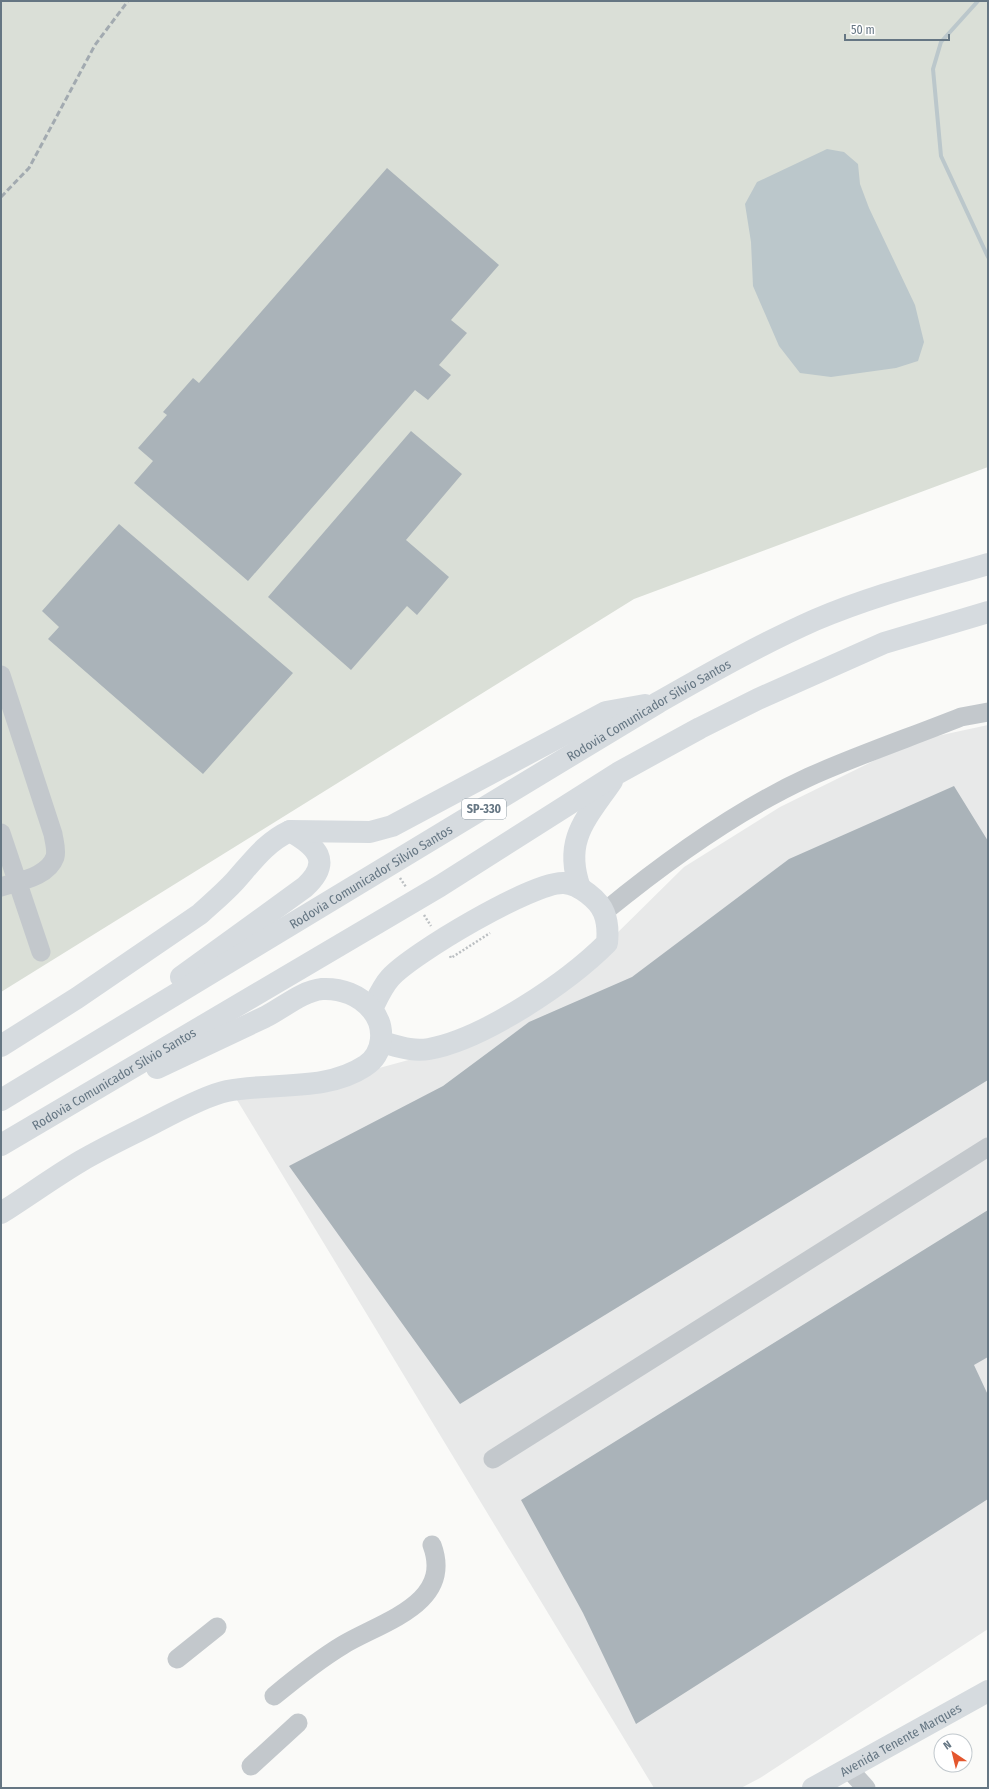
<svg xmlns="http://www.w3.org/2000/svg" width="989" height="1789" font-family="'Fira Sans Condensed',sans-serif">
	<style>
		.built { fill: #e8e9e9 }
		.green { fill: #dadfd7 }
		.water { fill: #bbc7cb }
		.lines { fill: none; stroke-linecap: round; stroke-linejoin: round }
		.stream { stroke: #bbc7cb; stroke-width: 4 }
		.building { fill: #aab3b9 }
		.path { stroke: #bbbfc2; stroke-width: 2.5; stroke-dasharray: 2 2; stroke-linecap: butt }
		.minor { stroke: #c3c8cc; stroke-width: 19 }
		.major { stroke: #d6dbdf; stroke-width: 22 }
		.highway { stroke: #d6dbdf; stroke-width: 22 }
		.rail { stroke: #a2aab0; stroke-width: 3; stroke-dasharray: 6 3; stroke-linecap: butt }
		.labels { text-anchor: middle; dominant-baseline: central; stroke-width: 4; stroke-linejoin: round; paint-order: stroke }
		.shield { fill: #fff; stroke: #939fa8; stroke-width: 1 }
		.shield-label { font-size: 12px; font-weight: bold; fill: #657683 }
		.street-label { font-size: 13px; fill: #657683; stroke: #fff }
	</style>
	<rect width="100%" height="100%" fill="#fafaf8"/>
	<!-- built -->
	<path class="built" d="M988 725V1629L760 1778 741 1788H654L237 1100 324 1083 460 1046 606 944 684 867 780 807 914 741Z"/>
	<!-- green -->
	<path class="green" d="M1 1H988V467L634 599 1 992Z"/>
	<!-- water -->
	<path class="water" d="M827 149 844 152 858 164 860 184 869 208 915 305 924 342 918 361 896 368 831 377 800 373 779 346 753 286 751 242 745 204 757 182Z"/>
	<g class="lines">
		<!-- stream -->
		<path class="stream" d="M978 1 941 42 933 69 941 156 988 257"/>
	</g>
	<!-- building -->
	<path class="building" d="M387 168 499 265 451 320 467 333 439 365 451 375 428 400 415 390 248 581 134 483 153 461 138 448 167 415 163 412 193 378 199 383Z
		M411 431 462 474 406 540 449 577 417 615 407 606 351 670 268 597Z
		M119 524 293 673 203 774 48 639 59 627 42 611Z
		M954 786 988 841V1080L460 1404 289 1166 443 1086 529 1022 632 977 789 859Z
		M988 1210V1357L974 1365 988 1395V1499L636 1724 583 1613 521 1500Z"/>
	<g class="lines">
		<!-- path -->
		<path class="path" d="M400 878 406 887
			M424 915 431 926
			M450 956 451 958 490 933"/>
		<!-- minor -->
		<path class="minor" d="M1 675 53 834C54 841 57 850 55 857 48 877 19 881 1 887
			M1 833 41 952
			M604 912C665 862 737 810 809 777 858 755 911 737 961 717L988 712
			M493 1459 988 1147
			M177 1659 217 1627
			M274 1696C297 1677 318 1660 343 1645 381 1622 454 1604 432 1545
			M251 1766 298 1723
			M848 1768 866 1788"/>
		<!-- major -->
		<path class="major" id="s1" d="M813 1788 988 1691"/>
		<!-- highway -->
		<g class="highway">
			<path d="M580 888C563 840 586 819 612 781"/>
			<path d="M181 977 305 887C333 861 316 846 290 831"/>
			<path d="M372 1009C377 999 382 987 390 978 411 954 534 881 564 883 579 884 599 900 604 913 608 923 608 933 607 943 568 982 484 1039 429 1049 412 1052 397 1046 381 1042"/>
			<path d="M1 1046 77 998 200 914C212 903 224 893 235 881 252 862 266 842 290 831L370 832 392 826 606 712 645 705"/>
			<path id="s2" d="M1 1100 659 702C710 673 761 644 815 620 871 596 930 581 988 564"/>
			<path id="s3" d="M1 1145 440 886 618 773 700 728 758 699 884 643 988 612"/>
			<path d="M1 1213C28 1196 54 1177 81 1161 105 1147 131 1135 156 1122 175 1112 207 1095 227 1091 272 1082 326 1092 365 1066 384 1054 386 1027 372 1010 360 995 341 988 322 989 302 991 283 1008 265 1017 229 1034 193 1051 157 1068"/>
		</g>
		<!-- rail -->
		<path class="rail" d="M1 197 29 168 95 45 128 1"/>
	</g>
	<g class="labels">
		<!-- shield labels -->
		<rect class="shield" x="462" y="799" width="44" height="20" rx="3"/>
		<g class="shield-label">
			<text x="484" y="809">SP-330</text>
		</g>
		<!-- street labels -->
		<g class="street-label">
			<text stroke="none"><textPath href="#s2" startOffset="756">Rodovia Comunicador Silvio Santos</textPath></text>
			<text stroke="none"><textPath href="#s2" startOffset="432">Rodovia Comunicador Silvio Santos</textPath></text>
			<text stroke="none"><textPath href="#s3" startOffset="131">Rodovia Comunicador Silvio Santos</textPath></text>
			<text stroke="none"><textPath href="#s1" startOffset="100">Avenida Tenente Marques</textPath></text>
		</g>
	</g>
	<!-- border -->
	<rect width="989" height="1789" fill="none" stroke="#657683" stroke-width="4"/>
	<!-- north arrow -->
	<g transform="translate(953 1753) rotate(325)"><circle r="19" fill="#ffffff" stroke="#c1c8cd"/>
	<path d="M0-3L7 15L0 10L-7 15Z" fill="#e4572e"/>
	<text y="-6" font-size="11" font-weight="bold" text-anchor="middle" fill="#657683">N</text>
	</g>
	<!-- scale -->
	<path d="M845 34v6h104v-6" fill="none" stroke="#657683" stroke-width="2"/>
	<text x="851" y="34" font-size="12" fill="#657683" stroke="#ffffff" stroke-width="3" paint-order="stroke">50 m</text>
</svg>
